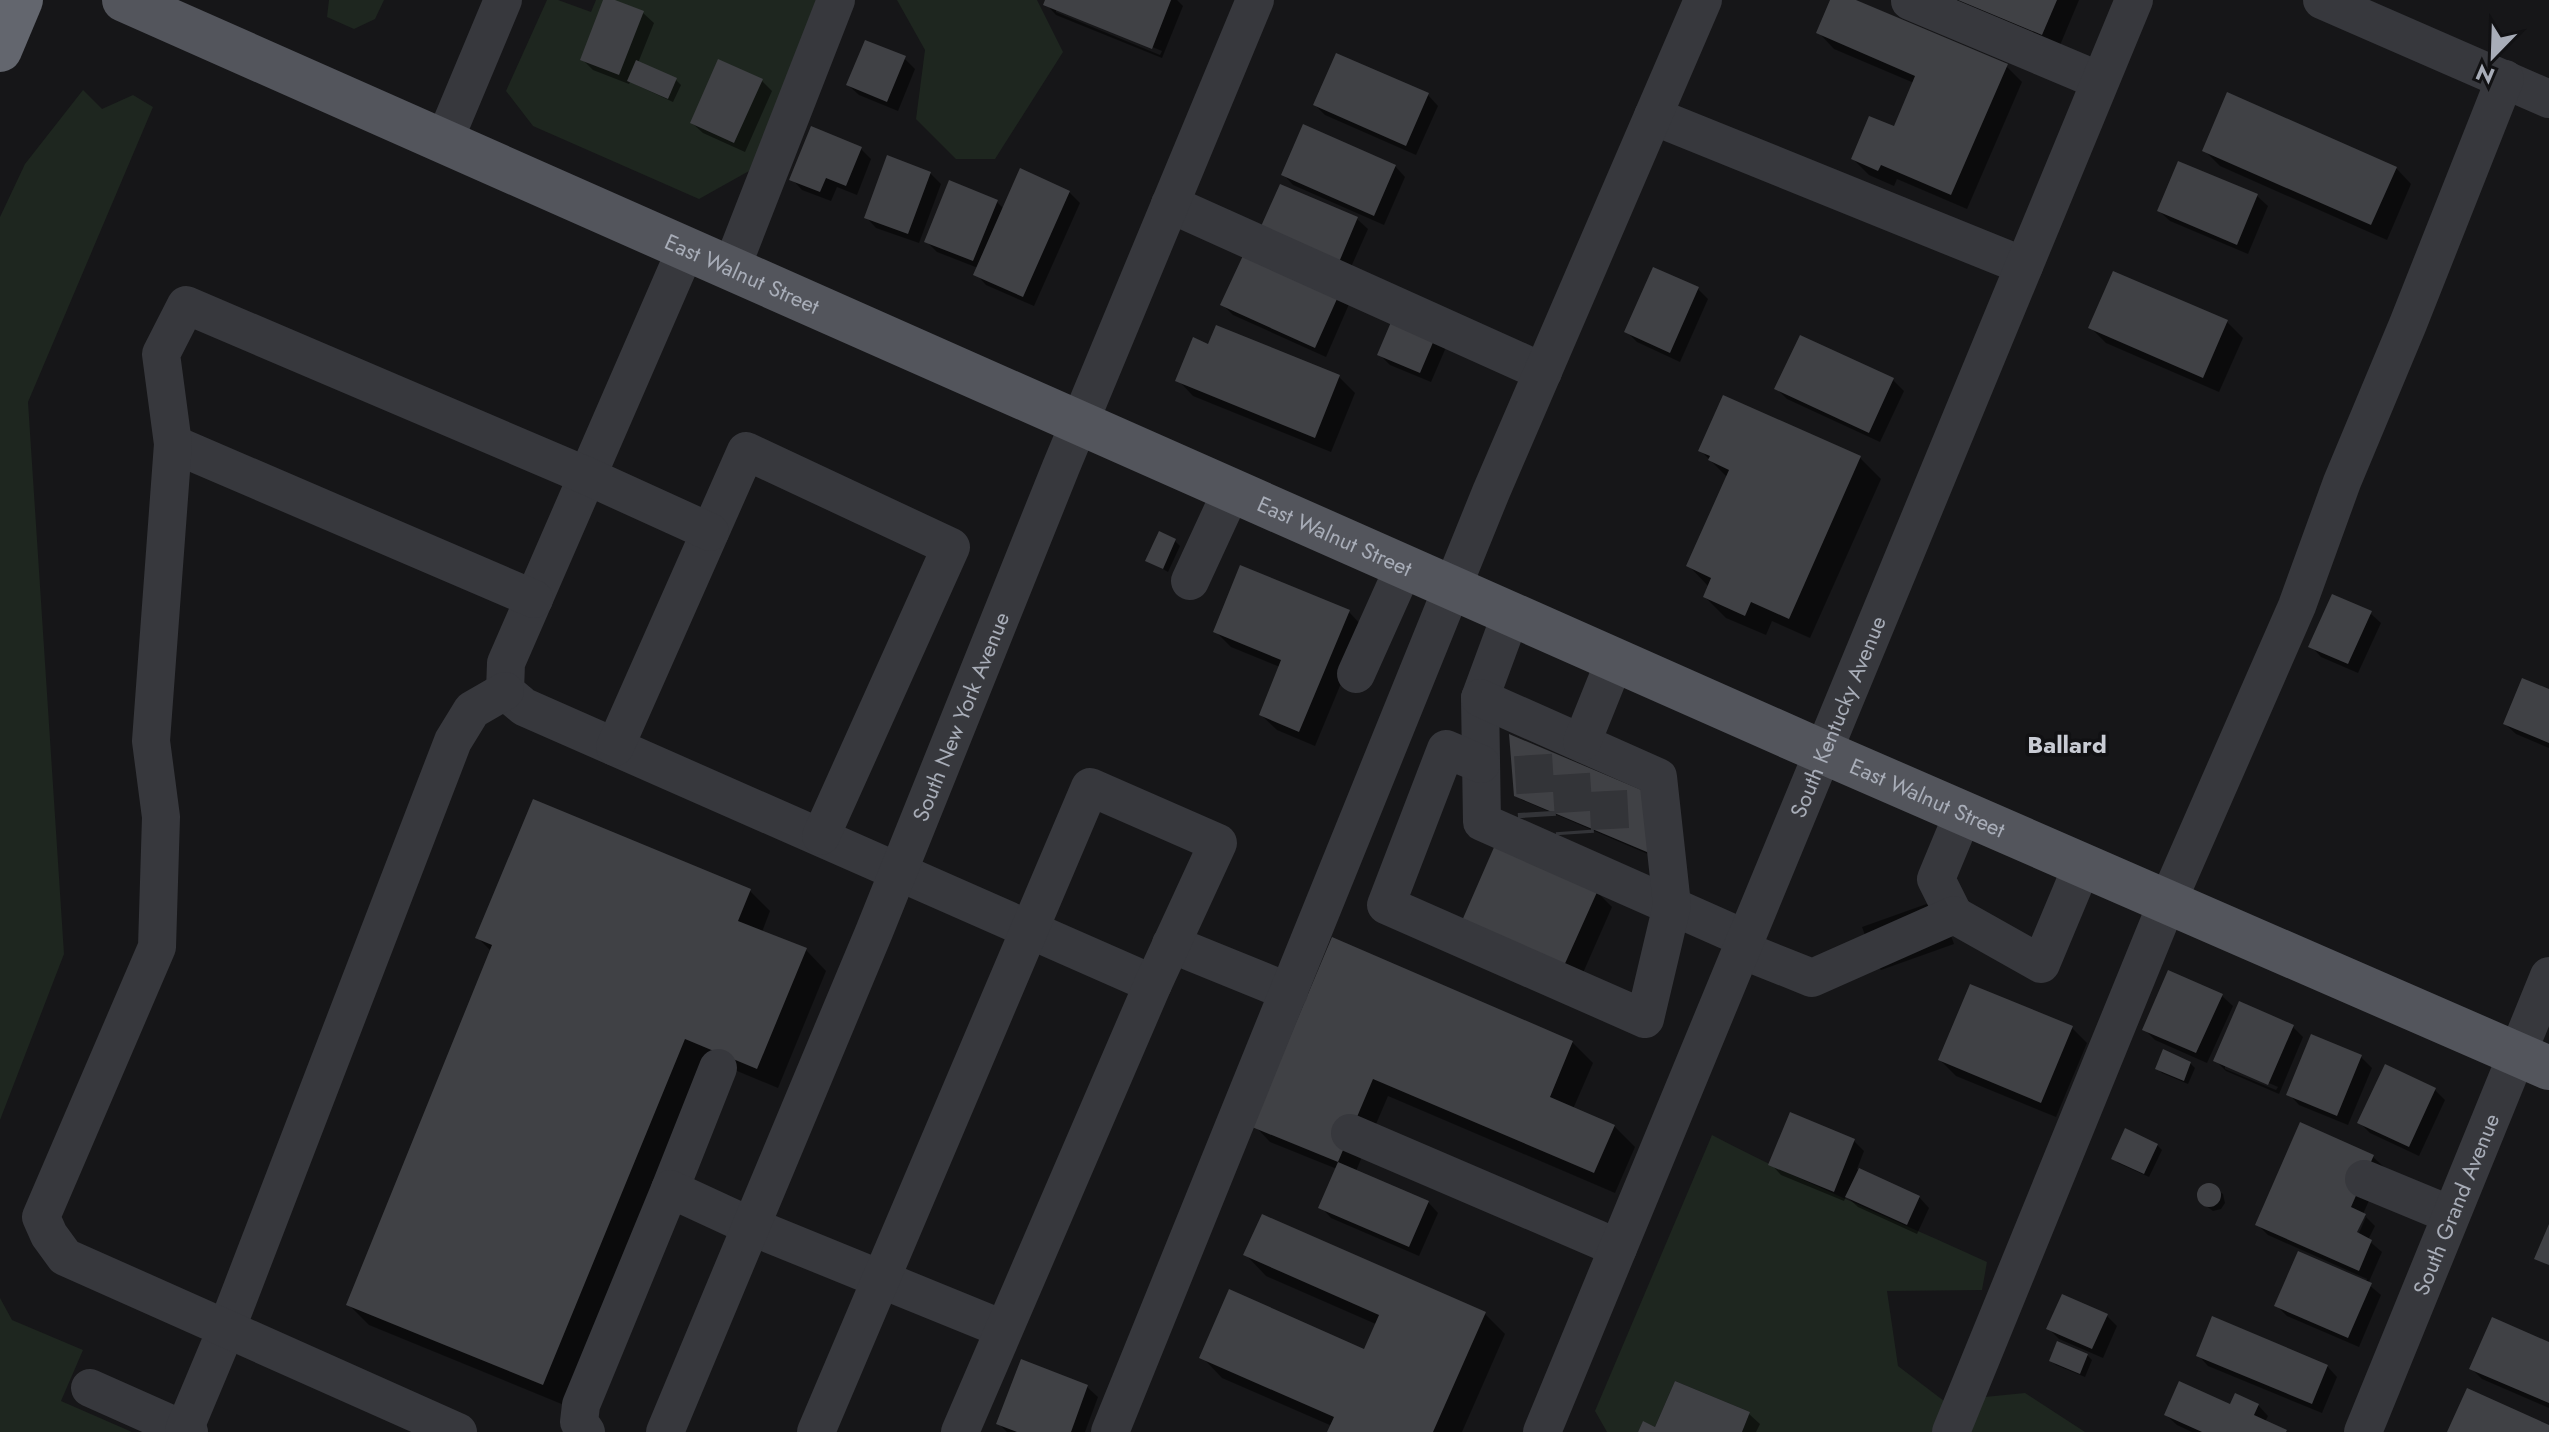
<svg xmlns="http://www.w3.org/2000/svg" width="2549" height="1432" font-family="Jost,sans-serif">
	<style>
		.green { fill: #1e261f }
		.shadow { fill: #0007; fill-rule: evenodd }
		.building { fill: #404145 }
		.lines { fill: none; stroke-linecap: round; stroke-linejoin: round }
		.minor-tunnel { stroke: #333438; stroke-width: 38; stroke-dasharray: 38 19; stroke-linecap: butt }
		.minor { stroke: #37383d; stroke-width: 38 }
		.major { stroke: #53555c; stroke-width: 44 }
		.highway { stroke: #63666e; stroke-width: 44 }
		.labels { text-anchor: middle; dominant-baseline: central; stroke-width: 7; stroke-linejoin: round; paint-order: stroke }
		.street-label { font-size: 22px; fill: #a8adb8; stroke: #111113 }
		.neighbourhood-label { font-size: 24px; font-weight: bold; fill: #c9ccd4; stroke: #111113 }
	</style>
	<rect width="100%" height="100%" fill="#161618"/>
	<!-- green -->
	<path class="green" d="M329 0H384L375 19 354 29 327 17Z
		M547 0H558L591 12 596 0H831L810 36 749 171 699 199 533 126 506 91Z
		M897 0H1037L1063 52 995 159H956L916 119 925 50Z
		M83 90 102 109 133 95 153 107 28 402 64 954 0 1120V217L25 164Z
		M1712 1135C1801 1182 1896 1220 1987 1262L1982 1290 1887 1291 1898 1366 1944 1401 2025 1393 2085 1432H1742L1750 1412 1675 1381 1655 1427 1643 1422 1638 1432H1607L1595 1411Z
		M0 1298 12 1320 83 1350 61 1401 132 1432H0Z"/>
	<!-- shadow -->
	<path class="shadow" d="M605 0 643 13 654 23 638 63 676 80 681 85 673 102 630 82 629 84 593 70 582 59Z
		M1048 0H1177L1183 6 1162 58 1056 15 1046 4ZM1056 8 1162 51 1160 55 1056 12Z
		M1833 0H1851L2006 66 2022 82 1967 209 1897 179 1894 186 1869 175 1853 159 1895 129 1914 83 1834 49 1819 33Z
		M1939 0H2079L2058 50Z
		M904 58 915 69 898 111 859 95 848 85Z
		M762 81 772 91 745 152 703 133 692 123Z
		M1428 95 1438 106 1416 155 1325 115 1315 105Z
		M861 149 871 159 857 195 837 187 831 201 802 190 792 179Z
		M2204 150 2396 168 2411 184 2387 240 2220 166Z
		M1395 166 1405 177 1384 225 1293 185 1283 174Z
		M930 173 941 184 919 243 876 228 866 217Z
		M1281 187 1357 219 1368 229 1347 276Z
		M1069 192 1080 203 1034 306 986 285 976 274 978 268 937 252 927 242 997 202 1004 209Z
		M2257 196 2268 206 2248 254 2170 221 2159 211Z
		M1248 250 1350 302 1326 357 1233 315 1223 305Z
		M2114 273 2227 322 2243 338 2219 392 2106 343 2091 328Z
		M1698 289 1708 299 1680 362 1637 342 1627 332Z
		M1395 317 1447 345 1431 382 1390 365 1379 354Z
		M1217 327 1339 377 1355 393 1331 452 1193 396 1178 380 1209 346Z
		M1801 337 1893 380 1904 391 1880 442 1787 399 1777 389Z
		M1701 451 1860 458 1881 479 1810 638 1772 621 1766 635 1726 618 1705 597 1709 587 1689 566 1728 478Z
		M1175 541 1180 546 1168 572 1148 560Z
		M1349 612 1364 628 1315 746 1277 730 1261 715 1280 667 1231 647 1215 631Z
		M2370 613 2381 623 2358 673 2321 657 2311 646Z
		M2549 691V748L2516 734 2505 724Z
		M1511 737 1657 858 1522 800 1516 795Z
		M750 891 770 911 762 932 806 950 826 971 778 1088 706 1058 564 1405 369 1325 348 1304 492 952 478 938Z
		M1596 891 1612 907 1579 982 1479 938Z
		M1935 901 1940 905 1954 944 1881 970 1876 965 1862 927Z
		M2169 973 2222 996 2233 1006 2207 1063 2155 1040 2144 1029Z
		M2071 1027 2087 1043 2056 1117 1956 1076 1940 1060Z
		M2293 1027 2303 1037 2279 1094 2226 1071 2216 1061ZM2225 1064 2278 1087 2276 1090 2225 1069Z
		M2312 1036 2361 1057 2372 1068 2348 1125 2299 1105 2289 1094Z
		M1572 1042 1593 1063 1573 1109 1614 1126 1635 1147 1615 1193 1388 1096 1356 1171 1428 1202 1438 1213 1419 1256 1331 1218 1321 1207 1337 1169 1270 1142 1255 1126 1288 1046Z
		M2190 1063 2195 1068 2188 1084 2162 1073 2157 1068Z
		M2435 1090 2445 1100 2419 1156 2370 1133 2360 1123Z
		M1854 1141 1864 1151 1857 1169 1919 1197 1929 1208 1917 1234 1858 1207 1846 1196 1844 1201 1781 1175 1771 1164Z
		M2157 1145 2162 1150 2149 1177 2118 1163 2113 1158Z
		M2373 1157 2384 1167 2363 1214 2366 1217H2362L2351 1241 2355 1242 2366 1217 2375 1226 2368 1240 2382 1252 2368 1284 2381 1295 2359 1347 2287 1316 2276 1305 2365 1283 2367 1279 2268 1235 2257 1224Z
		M2210 1185 2223 1194 2225 1203 2221 1209 2213 1211 2202 1203 2199 1195 2202 1188Z
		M1246 1255 1485 1314 1505 1334 1462 1432H1330L1332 1426 1222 1378 1202 1357 1366 1352 1378 1325 1266 1276Z
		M2107 1316 2117 1326 2103 1358 2059 1339 2048 1328Z
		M2549 1344V1408L2482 1379 2472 1369Z
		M2087 1355 2092 1360 2085 1377 2056 1365 2051 1361Z
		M2198 1355 2327 1366 2337 1377 2322 1413 2208 1366Z
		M1676 1384 1749 1414 1760 1424 1756 1432H1640L1656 1429Z
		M1087 1387 1098 1397 1085 1432H1007L999 1424Z
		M2258 1405 2268 1416 2265 1422 2287 1432H2192L2177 1425 2166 1415 2231 1406Z"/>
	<!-- building -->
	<path class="building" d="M603 0H615L644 11 619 75 580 60Z
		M1045 0H1171L1152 49 1043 5Z
		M1830 0H1856L2008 64 1951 195 1881 165 1878 171 1851 159 1869 116 1894 126 1915 76 1816 33Z
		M1958 0H2057L2042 35Z
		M865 40 906 56 887 102 846 85Z
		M1336 53 1429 93 1406 146 1313 105Z
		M718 59 763 79 734 143 690 123Z
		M636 60 677 78 668 99 627 81Z
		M2227 92 2397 167 2371 225 2202 151Z
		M1303 124 1396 165 1374 216 1281 175Z
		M811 126 862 147 846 186 826 178 820 192 789 180Z
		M887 155 931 172 908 234 864 218Z
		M2178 161 2258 194 2237 245 2157 211Z
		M1020 168 1070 191 1023 297 973 275Z
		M949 180 998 200 973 261 924 242Z
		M1280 184 1358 217 1337 267 1258 233Z
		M1247 247 1341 290 1315 348 1220 305Z
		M1653 267 1699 287 1670 353 1624 332Z
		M2113 271 2228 320 2203 378 2088 328Z
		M1394 315 1437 333 1420 373 1377 355Z
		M1216 325 1340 375 1315 438 1175 381 1193 337 1208 344Z
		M1800 335 1894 378 1869 433 1774 389Z
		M1723 395 1861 456 1789 619 1751 602 1745 616 1703 597 1711 578 1686 566 1729 470 1708 460 1710 456 1698 451Z
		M1159 531 1176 539 1163 569 1145 561Z
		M1240 565 1350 610 1299 732 1259 715 1281 660 1213 632Z
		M2332 594 2372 611 2348 664 2308 647Z
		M2522 678 2549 689V743L2503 724Z
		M1509 734 1644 791 1654 855 1514 796Z
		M533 799 751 889 738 921 807 948 757 1069 685 1039 543 1385 346 1305 492 945 475 938Z
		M1495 845 1598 890 1563 968 1461 923Z
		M1332 937 1573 1041 1550 1097 1615 1125 1594 1173 1373 1079 1338 1162 1252 1127Z
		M2168 970 2223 994 2196 1053 2142 1030Z
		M1970 984 2073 1026 2041 1103 1938 1060Z
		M2239 1001 2294 1025 2268 1085 2213 1061Z
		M2311 1034 2362 1055 2337 1116 2286 1095Z
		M2163 1049 2191 1062 2184 1081 2155 1069Z
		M2385 1064 2436 1088 2409 1147 2357 1123Z
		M1790 1112 1855 1139 1834 1192 1768 1165Z
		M2300 1122 2374 1155 2351 1207 2366 1214 2357 1232 2372 1240 2359 1271 2255 1225Z
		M2125 1128 2158 1144 2144 1174 2111 1159Z
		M1338 1162 1429 1201 1409 1247 1318 1208Z
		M1859 1168 1920 1196 1907 1225 1845 1197Z
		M2197 1195a12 12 0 1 1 24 0a12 12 0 1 1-24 0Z
		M1262 1214 1486 1312 1433 1432H1327L1334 1417 1199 1358 1229 1289 1364 1349 1379 1315 1243 1255Z
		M2549 1224V1265L2534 1259Z
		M2298 1251 2372 1283 2348 1338 2274 1306Z
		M2062 1294 2108 1314 2092 1349 2046 1329Z
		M2212 1316 2328 1365 2312 1404 2196 1356Z
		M2492 1317 2549 1342V1403L2469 1369Z
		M2057 1341 2088 1354 2080 1374 2049 1361Z
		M1021 1359 1088 1385 1071 1432H1017L996 1424Z
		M1675 1381 1750 1412 1742 1432H1638L1643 1421 1655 1427Z
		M2179 1381 2230 1404 2235 1393 2259 1404 2254 1415 2287 1430 2286 1432H2202L2164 1415Z
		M2467 1388 2549 1425V1432H2447Z"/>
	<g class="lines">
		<!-- minor-tunnel -->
		<path class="minor-tunnel" d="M1533 755 1537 817
			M1571 774 1575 834
			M1608 791 1611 847"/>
		<!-- minor -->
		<g class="minor">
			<path d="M2322 0 2549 99"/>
			<path d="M1910 1 2100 81"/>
			<path d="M1653 116 2024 266"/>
			<path d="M444 141 503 0"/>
			<path d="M1170 204 1543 372"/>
			<path d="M686 249 506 663 505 691 524 707 1153 984"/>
			<path d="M731 269 836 0"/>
			<path d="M173 444 534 599"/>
			<path d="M1190 581 1232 490"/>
			<path d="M1511 614 1480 698 1482 822 1746 939"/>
			<path d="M1356 674 1404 567"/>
			<path d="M1480 698 1658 777 1672 905 1645 1019 1386 905 1446 749 1481 764"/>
			<path d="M1582 742 1615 660"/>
			<path d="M615 747 746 451 951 547 821 836"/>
			<path d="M1954 915 1936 879 1963 814"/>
			<path d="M1171 944 1289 992"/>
			<path d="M1742 950 1812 978 1954 915 2041 964 2082 866"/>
			<path d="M1350 1133 1618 1248"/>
			<path d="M2364 1179 2451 1215"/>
			<path d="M670 1189 718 1068"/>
			<path d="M90 1388 189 1432"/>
			<path d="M184 1430 226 1330 453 741 472 710 505 691"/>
			<path d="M458 1432 65 1257 49 1235 41 1217 157 947 161 817 151 741 173 444 161 354 186 305 587 476 710 532"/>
			<path d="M586 1432 579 1422 581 1405 670 1189 750 1226 1003 1329"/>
			<path id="s1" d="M665 1432 874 932 1061 467 1255 0"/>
			<path d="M816 1432 1090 787 1218 843 1153 984 960 1432"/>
			<path d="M1110 1432 1491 492 1703 0"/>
			<path id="s2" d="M1542 1432 2134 0"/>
			<path d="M1951 1432 2167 903 2297 606 2342 482 2408 324 2505 79"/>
			<path id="s3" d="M2363 1432 2549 976"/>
		</g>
		<!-- major -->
		<path class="major" id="s4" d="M124 0 1823 752 2549 1068"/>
		<!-- highway -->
		<path class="highway" d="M0 50 21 0"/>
	</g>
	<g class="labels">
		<!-- street labels -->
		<g class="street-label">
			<text stroke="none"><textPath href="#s4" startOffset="676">East Walnut Street</textPath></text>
			<text stroke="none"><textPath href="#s4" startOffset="1324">East Walnut Street</textPath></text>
			<text stroke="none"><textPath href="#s1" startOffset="774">South New York Avenue</textPath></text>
			<text stroke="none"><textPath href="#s2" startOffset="774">South Kentucky Avenue</textPath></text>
			<text stroke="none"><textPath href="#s4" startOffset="1972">East Walnut Street</textPath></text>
			<text stroke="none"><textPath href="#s3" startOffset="246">South Grand Avenue</textPath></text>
		</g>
		<!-- neighbourhood labels -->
		<g class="neighbourhood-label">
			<text x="2067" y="744">Ballard</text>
		</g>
	</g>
	<!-- north arrow -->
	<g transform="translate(2493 56) rotate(203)" stroke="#111113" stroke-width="6" paint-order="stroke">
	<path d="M0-6L14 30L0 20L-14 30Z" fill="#a8adb8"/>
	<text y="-12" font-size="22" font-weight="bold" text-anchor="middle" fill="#a8adb8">N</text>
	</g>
</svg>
